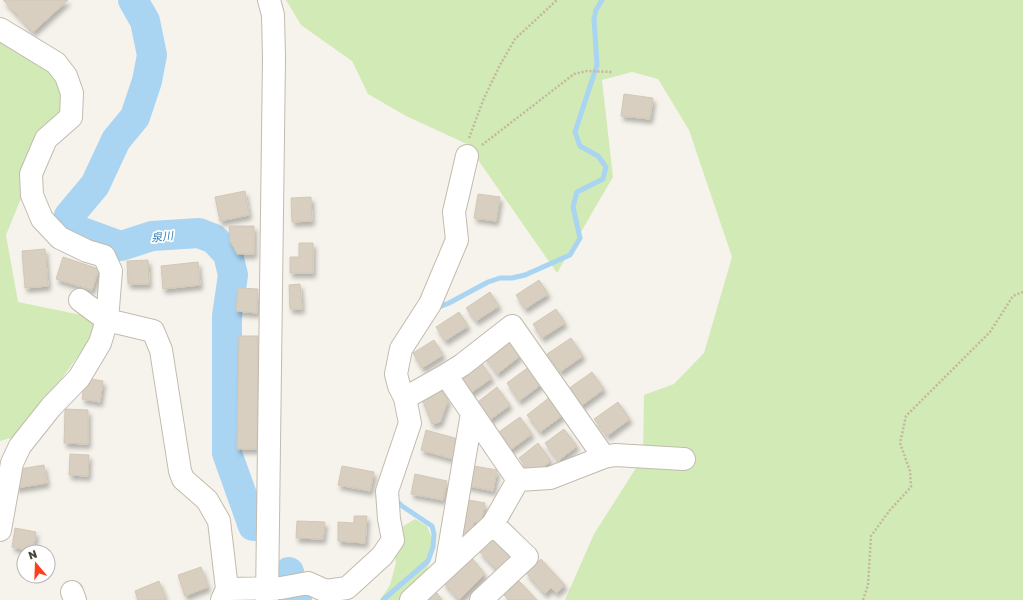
<svg xmlns="http://www.w3.org/2000/svg" width="1023" height="600" font-family="'Golos Text','Noto Sans JP',sans-serif">
	<style>
		.green { fill: #d2eab5 }
		.lines { fill: none; stroke-linecap: round; stroke-linejoin: round }
		.stream { stroke: #a9d4f2; stroke-width: 5 }
		.river { stroke: #a9d4f2; stroke-width: 30 }
		.building { fill: #d8cfc1; stroke: #d3c7b4; filter: url(#shadow) }
		.minor-casing { stroke: #c2bbae; stroke-width: 24 }
		.path { stroke: #c4b79f; stroke-width: 2.5; stroke-dasharray: 2 2; stroke-linecap: butt }
		.minor { stroke: #fff; stroke-width: 22 }
		.labels { text-anchor: middle; dominant-baseline: central; stroke-width: 3.5; stroke-linejoin: round; paint-order: stroke }
		.water-label { font-size: 11px; font-style: italic; fill: #2e7ab2; stroke: #fff }
	</style>
	<defs>
		<filter id="shadow"><feDropShadow dx="2.5" dy="4.5" stdDeviation="2" flood-color="#0004"/></filter>
	</defs>
	<rect width="100%" height="100%" fill="#f6f3ec"/>
	<!-- green -->
	<path class="green" d="M286 0H1023V600H565L594 534 643 457 644 395 674 384 704 353 732 257 689 130 658 79 632 72 602 80 613 177 557 273 467 144 406 116 368 94 352 61 301 25Z
		M0 35 63 71 71 117 31 174 6 235 18 302 96 318 101 324 21 435 0 441Z
		M415 519 427 526 435 545 425 576 412 600H380L390 585 396 563 394 552 397 530Z"/>
	<g class="lines">
		<!-- stream -->
		<path class="stream" d="M437 309 439 307 449 303 488 282 500 278H512L525 275 570 255 580 238 573 207 577 192 603 179 606 167 598 156 580 146 575 132 597 65 594 19 596 10 602 0
			M383 600 428 561 433 547 434 534 432 526 402 506 396 500V498"/>
		<!-- river -->
		<path class="river" d="M133 0 145 21 152 55 147 81 135 117 116 140 95 185 69 216 74 229 121 246 152 236 199 233 214 239 228 254 233 275 227 316V453L253 526
			M289 572 297 600"/>
	</g>
	<!-- building -->
	<path class="building" d="M3 0H68L33 32Z
		M624 94 653 98 650 119 621 116Z
		M245 191 249 215 220 221 215 197Z
		M478 194 500 197 496 221 474 218Z
		M311 197 312 221 292 222 291 198Z
		M229 226H254V254H237L230 241Z
		M299 243H313V273H290V257H299Z
		M45 249 48 286 25 288 22 251Z
		M63 257 99 269 92 290 56 279Z
		M148 260 149 284H128L127 261Z
		M198 262 200 285 163 289 161 266Z
		M539 280 548 294 525 309 516 295Z
		M300 284 302 309H290L289 285Z
		M238 288 258 289 257 313 236 311Z
		M490 292 499 306 476 321 466 308Z
		M556 309 565 323 542 338 533 324Z
		M459 312 468 326 445 341 436 327Z
		M239 336H258L257 449H237Z
		M571 338 583 356 560 372 547 354Z
		M508 339 520 356 497 374 484 356Z
		M434 340 443 355 422 368 413 353Z
		M479 360 492 378 469 394 456 378Z
		M530 366 543 383 519 401 507 383Z
		M592 372 604 389 581 406 568 389Z
		M85 378 103 381 100 402 82 399Z
		M497 387 510 405 487 422 474 405Z
		M440 388 448 400 440 422 432 424 422 399Z
		M550 397 563 415 540 432 527 415Z
		M618 402 630 419 607 436 594 419Z
		M65 409 88 410V444L64 443Z
		M520 417 532 434 509 451 496 434Z
		M564 429 577 446 558 461 545 443Z
		M426 430 458 439 453 459 421 450Z
		M538 443 551 461 532 475 519 458Z
		M70 454 89 455 88 476 69 475Z
		M44 465 47 483 16 488 13 470Z
		M468 465 497 470 493 491 464 485Z
		M342 466 374 472 370 491 338 485Z
		M415 474 447 481 443 500 411 494Z
		M463 499 485 503 481 523 474 522 470 536 454 545Z
		M354 516H367L365 543 338 541V522L354 523Z
		M297 521 325 522 323 539 296 538Z
		M15 528 36 532 33 551 12 547Z
		M492 538 511 557 497 570 479 551Z
		M471 557 485 574 459 600 443 582Z
		M541 559 565 585 556 593 551 588 545 594 526 573Z
		M201 567 208 587 185 596 178 575Z
		M159 581 166 600H138L135 591Z
		M519 581 537 600H509L504 595Z
		M437 593 442 600H429Z"/>
	<g class="lines">
		<!-- minor casing -->
		<g class="minor-casing">
			<path id="minor" d="M0 29 56 63 66 76 72 93 71 117 46 139 31 174 32 195 42 219 60 238 87 251 104 256 111 271 107 320 100 343 79 378 51 407 20 446 12 463 0 530
				M80 300 107 320 153 331 161 350 180 471 183 479 207 500 219 521 227 589
				M446 375 462 365 512 326 604 457
				M405 398 446 375 518 480
				M446 567 472 413
				M72 592 75 600
				M222 600 227 589 281 588 308 583 326 591 347 588 382 556 393 540 389 519 387 491 410 423 405 398 399 386 396 374 401 349 430 304 457 240 454 212 467 156
				M267 600 274 58 273 15 269 0
				M411 600 493 524
				M481 600 527 557 493 524 518 480 550 478 604 457 615 455 684 459"/>
		</g>
		<!-- path -->
		<path class="path" d="M469 138 484 98 500 65 515 39 557 0
			M482 145 574 74 587 71 612 72
			M863 600 868 585 871 536 890 510 911 487 910 471 900 443 906 416 990 332 1013 296 1023 292"/>
		<!-- minor -->
		<use href="#minor" class="minor"/>
	</g>
	<g class="labels">
		<!-- water labels -->
		<g class="water-label">
			<text transform="translate(162 236) rotate(-6)">泉川</text>
		</g>
	</g>
	<!-- north arrow -->
	<g transform="translate(36 564) rotate(341)"><circle r="19" fill="#ffffff" stroke="#b7b4b0"/>
	<path d="M0-3L7 15L0 10L-7 15Z" fill="#fc3f1d"/>
	<text y="-6" font-size="11" font-weight="bold" text-anchor="middle" fill="#4b4439">N</text>
	</g>
</svg>
